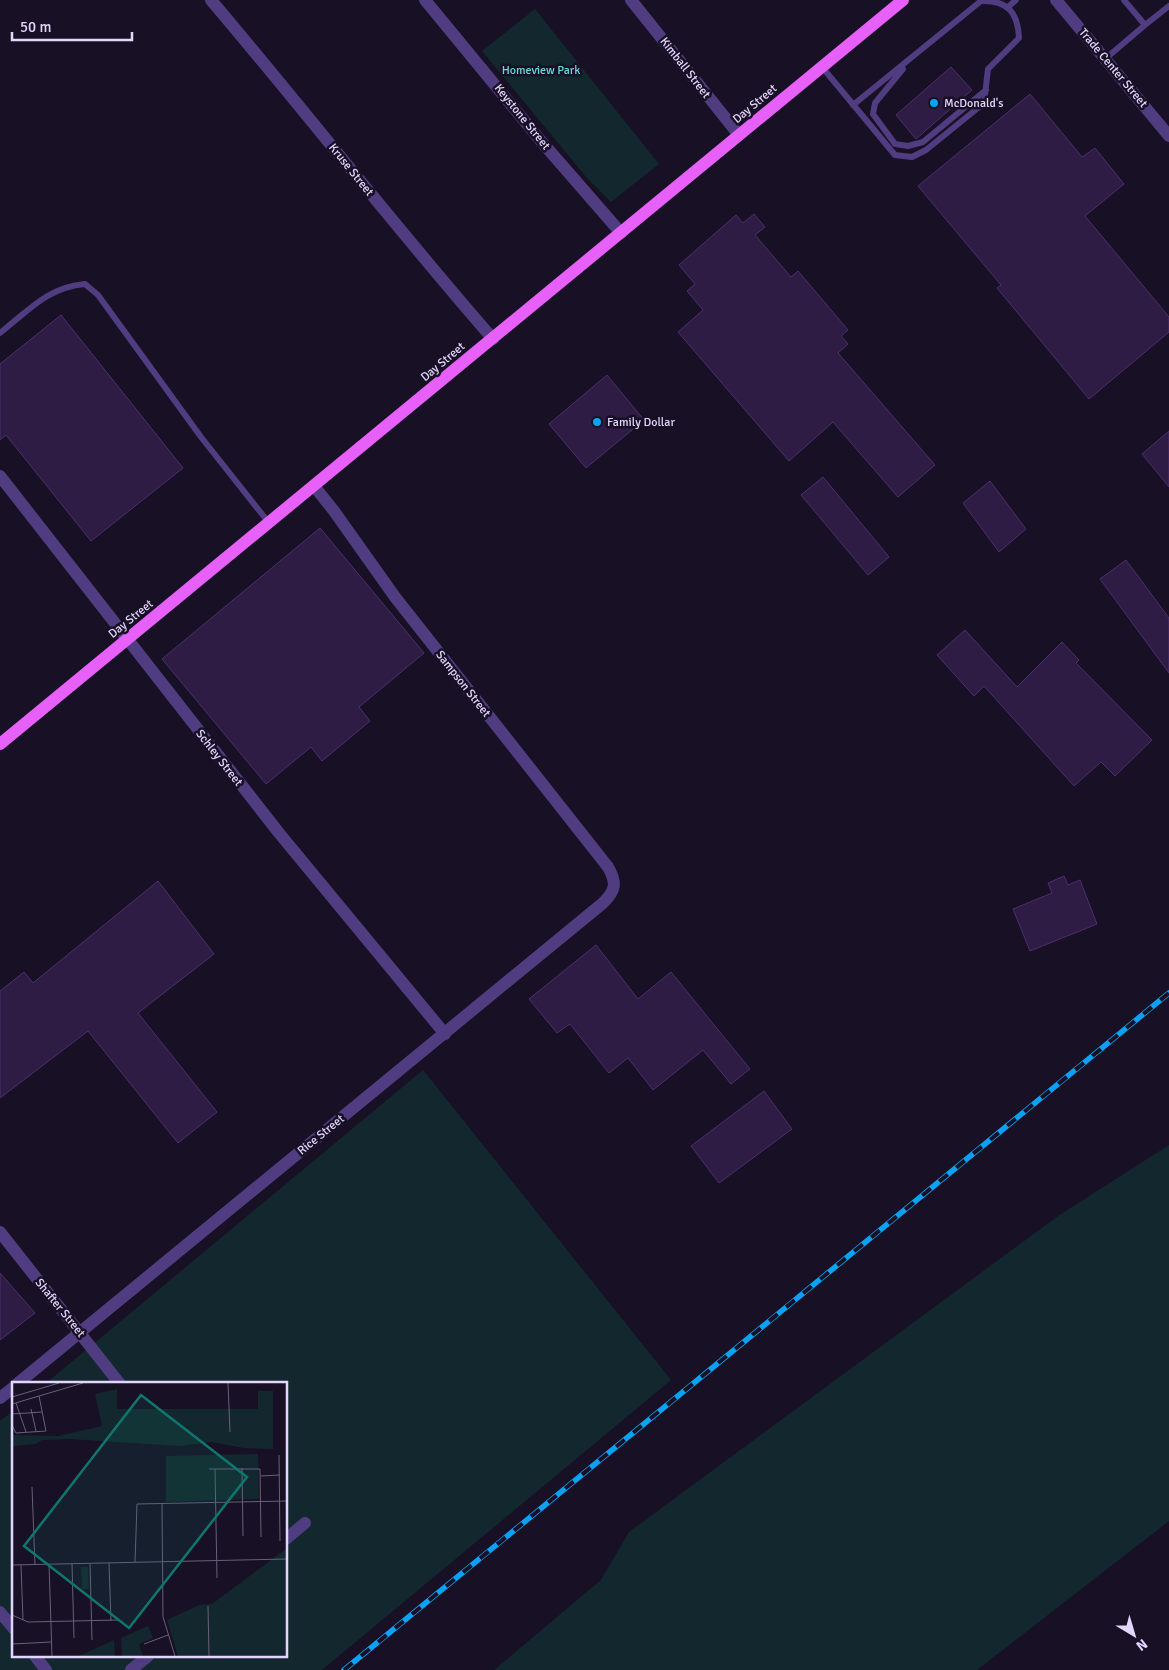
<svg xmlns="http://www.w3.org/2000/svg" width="1169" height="1670" font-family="Signika,sans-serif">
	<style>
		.green { fill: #13282e }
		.building { fill: #2f1c44; stroke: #4c2f6f }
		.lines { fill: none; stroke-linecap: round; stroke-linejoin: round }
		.service { stroke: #503d81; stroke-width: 6 }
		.minor { stroke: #503d81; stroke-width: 12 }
		.primary { stroke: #e660f9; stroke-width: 12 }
		.rail-casing { stroke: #0aa2f4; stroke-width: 5.5 }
		.rail { stroke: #181024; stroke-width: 4; stroke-dasharray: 11; stroke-linecap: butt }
		.poi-dot { fill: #0aa2f4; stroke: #181024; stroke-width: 2 }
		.labels { text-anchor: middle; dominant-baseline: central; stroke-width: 5; stroke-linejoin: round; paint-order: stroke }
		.street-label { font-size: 12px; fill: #e3d5fd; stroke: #181024 }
		.park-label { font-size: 12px; fill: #63dbdb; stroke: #181024 }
		.poi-label { font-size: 12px; fill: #e3d5fd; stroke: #181024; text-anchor: start }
		.inset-road { fill: none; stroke: #695f7b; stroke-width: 1 }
		.view { fill: #0f766e; fill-opacity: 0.15; stroke: #0f766e; stroke-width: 2.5 }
		.inset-edge { fill: none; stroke: #e3d5fd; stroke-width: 2.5 }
	</style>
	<rect width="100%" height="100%" fill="#181024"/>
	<!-- green -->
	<path class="green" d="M535 9 659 164 611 202 586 177 482 51Z
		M423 1070 671 1380 322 1670H0V1421L14 1410V1656H286V1384H45Z
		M1169 1145V1521L977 1670H494L601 1580 629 1532 1058 1216Z"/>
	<!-- building -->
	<path class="building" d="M951 67 972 90 916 139 896 115Z
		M1030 94 1082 157 1095 148 1124 184 1085 216 1169 317V332L1089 399 997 288 1001 285 918 186Z
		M754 214 765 227 755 235 791 277 798 271 848 330 841 336 848 344 838 353 935 465 898 497 833 422 789 461 678 332 703 310 687 291 695 284 679 265 736 215 743 223Z
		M61 315 183 468 91 541 6 435 0 440V364Z
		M607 375 644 420 586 468 549 424Z
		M1169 431V487L1142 454Z
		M823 477 889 557 868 575 801 495Z
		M990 481 1026 529 999 552 963 503Z
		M320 528 424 653 359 707 370 721 322 761 311 747 266 784 162 659Z
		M1126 560 1169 618V673L1100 579Z
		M965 630 1017 687 1062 642 1079 660 1076 663 1152 740 1115 776 1101 762 1074 786 984 686 974 696 937 655Z
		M1064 876 1068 885 1080 880 1097 924 1030 951 1013 909 1052 893 1048 883Z
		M158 881 214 954 138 1013 217 1112 178 1143 88 1031 0 1098V991L24 972 33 983Z
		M596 945 638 999 671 972 750 1069 731 1084 703 1050 653 1090 628 1058 609 1073 570 1024 557 1033 529 999Z
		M764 1091 792 1129 719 1183 691 1146Z
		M0 1273 35 1313 0 1340Z"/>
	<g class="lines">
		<!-- service -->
		<path class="service" d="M1124 0 1145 25 1169 6
			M1008 7 1016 0
			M1105 59 1145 25
			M822 67 895 155 912 157 926 150 984 103 988 69 1019 38C1018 13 1008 0 981 1L853 105
			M903 69 875 103 873 114 895 144 908 146 923 142 986 90
			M0 333C28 311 48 287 85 284L98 295 201 437 269 523"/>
		<!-- minor -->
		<path class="minor" d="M211 0C306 112 396 228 493 339
			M425 0 541 141 621 233
			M631 0 739 135
			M1056 0 1169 136
			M0 476 279 833 445 1034
			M0 1232 120 1384
			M17 1384 603 903C616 890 617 883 608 867L395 597 334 511 314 486
			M0 1398 14 1387
			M286 1539 305 1523
			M0 1612 14 1629
			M35 1656 46 1670
			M131 1670 148 1656"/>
		<!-- primary -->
		<path class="primary" d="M0 744 903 0"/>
		<!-- rail casing -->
		<g class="rail-casing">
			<path id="rail" d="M344 1670 1169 993"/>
		</g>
		<!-- rail -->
		<use href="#rail" class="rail"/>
	</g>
	<!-- markers -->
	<g class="poi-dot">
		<circle cx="934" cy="103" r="5"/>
		<circle cx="597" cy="422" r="5"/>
	</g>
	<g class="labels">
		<!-- street labels -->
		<g class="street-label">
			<text transform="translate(685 68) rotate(52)">Kimball Street</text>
			<text transform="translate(1113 68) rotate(50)">Trade Center Street</text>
			<text transform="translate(755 104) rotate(-40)">Day Street</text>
			<text transform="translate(522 117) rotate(51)">Keystone Street</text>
			<text transform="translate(351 170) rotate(51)">Kruse Street</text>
			<text transform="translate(443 362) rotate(-40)">Day Street</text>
			<text transform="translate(131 619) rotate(-39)">Day Street</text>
			<text transform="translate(463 684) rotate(52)">Sampson Street</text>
			<text transform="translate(219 758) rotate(52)">Schley Street</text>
			<text transform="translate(321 1135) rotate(-39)">Rice Street</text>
			<text transform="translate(60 1308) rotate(51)">Shafter Street</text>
		</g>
		<!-- park labels -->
		<g class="park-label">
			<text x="541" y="70">Homeview Park</text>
		</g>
		<!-- poi labels -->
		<g class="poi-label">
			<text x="944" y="103">McDonald's</text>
			<text x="607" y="422">Family Dollar</text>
		</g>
	</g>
	<!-- overview -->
	<g transform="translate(12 1382)">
		<rect width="275" height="275" fill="#181024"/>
		<path d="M105 7V27H246V9H261V67L232 66 199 60 168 64 58 57 30 58 24 62 0 64V53L46 54 90 44 83 12ZM246 72 247 117 154 120V74ZM275 166V274H166L155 238 187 223 200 222ZM69 185H76L77 207H70ZM136 244 141 256 127 262 131 274H110L109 256ZM102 258 103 274H67Z" fill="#13282e"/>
		<path class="inset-road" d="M216 1 218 50M0 15 47 1M4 21 14 50M0 22 71 1M19 27 24 49M0 32 30 30M0 43 4 51 34 49 27 14M267 73 268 159M230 86 231 154M197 87H248L249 155M203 87 205 196M249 94 268 93M20 105 23 183M150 121 151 235 163 274M123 180 125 122 275 119M78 181 80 258M97 181 99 239M37 182 40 274M60 182 62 256M0 183 275 177M9 183 11 238M196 224 197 274M0 233 16 240 106 238M0 262 39 260M132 262 156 253"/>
		<path class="view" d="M129 13 235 95 117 246 12 164Z"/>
		<rect width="275" height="275" class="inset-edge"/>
	</g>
	<!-- north arrow -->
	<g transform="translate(1134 1635) rotate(142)" stroke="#181024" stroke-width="4" paint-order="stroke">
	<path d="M0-4L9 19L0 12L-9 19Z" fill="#e3d5fd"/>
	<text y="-8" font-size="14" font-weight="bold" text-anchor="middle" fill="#e3d5fd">N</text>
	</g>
	<!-- scale -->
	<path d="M12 32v8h120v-8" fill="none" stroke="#e3d5fd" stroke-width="2.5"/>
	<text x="20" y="32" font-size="15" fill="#e3d5fd" stroke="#181024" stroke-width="4" paint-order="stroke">50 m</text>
</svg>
